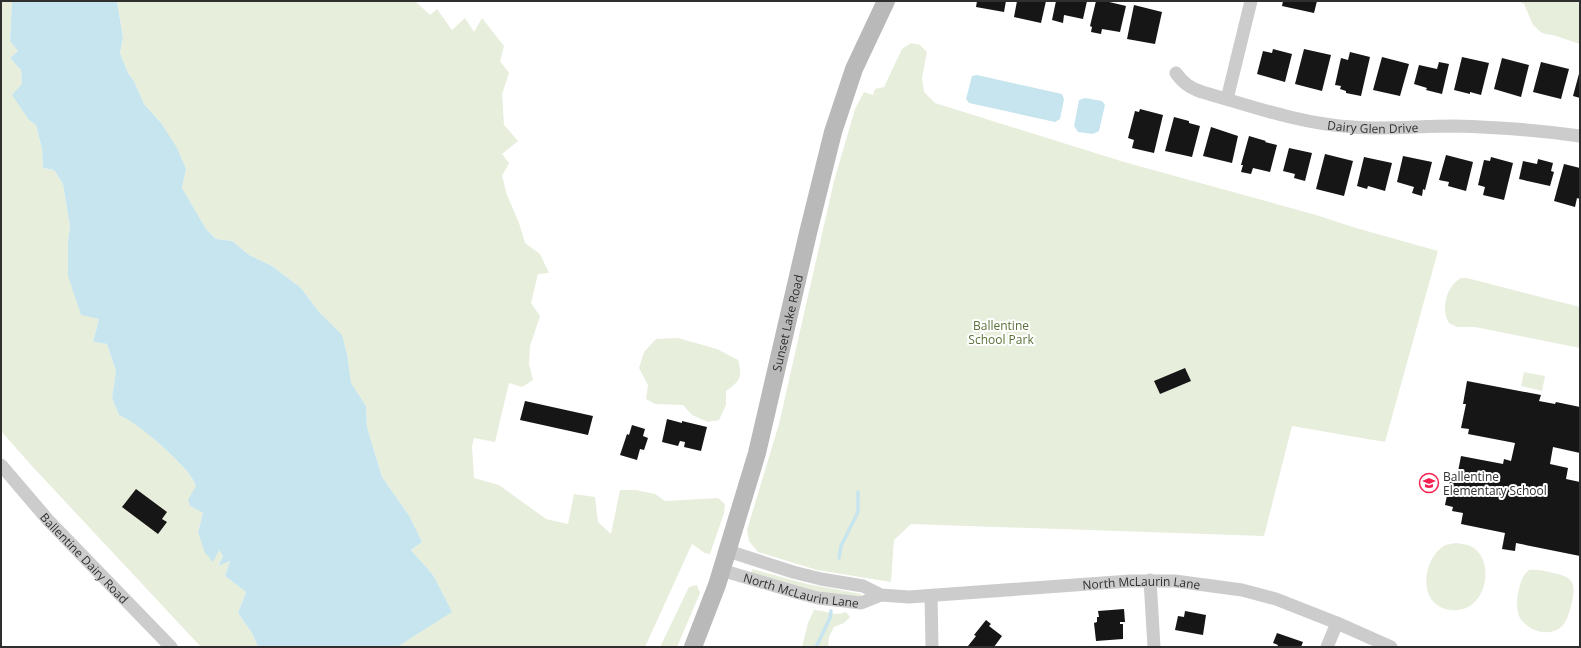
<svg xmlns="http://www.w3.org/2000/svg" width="1581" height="648" font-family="'Open Sans',sans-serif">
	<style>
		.green { fill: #e8eedc }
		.water { fill: #c6e5ef }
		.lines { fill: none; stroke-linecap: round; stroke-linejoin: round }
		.stream { stroke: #c6e5ef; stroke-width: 3.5 }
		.building { fill: #161616 }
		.street { stroke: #ccc; stroke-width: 13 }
		.secondary { stroke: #b9b9b9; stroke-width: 18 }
		.labels { text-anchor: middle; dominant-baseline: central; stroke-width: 4; stroke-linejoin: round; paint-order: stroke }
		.street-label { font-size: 12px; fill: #2f2f2f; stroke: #fff }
		.park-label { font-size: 12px; fill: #5a7038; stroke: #fff }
		.poi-label { font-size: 12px; fill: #2f2f2f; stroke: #fff; text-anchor: start }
	</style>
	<rect width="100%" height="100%" fill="#fff"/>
	<!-- green -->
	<path class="green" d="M1 1H12L10 41 18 51 10 58 21 70 22 84 29 120 36 125 42 149 43 168 54 170 63 184 70 227 68 242V276L99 319 93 342 107 344 116 371 112 398 119 415C138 422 190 468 196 486L190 506 203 513 198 532 219 550 223 556 218 565 230 561 225 576 246 592 238 613 252 633 258 647H201L31 465 1 431Z
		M117 1H415L430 15 437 9 452 30 465 18 474 32 482 18 504 46 500 61 509 73 502 94 504 125 518 141 502 154 509 163 502 176 507 195 519 223 525 243 540 254 549 273 538 274 531 303 540 316 530 346 529 364 533 380 522 387 509 383 495 442 474 438 472 446 474 478 499 485 546 519 568 524 574 494 595 497 598 522 611 534 620 490H636L655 494 665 501 718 498 725 504 724 513 710 554 705 553 692 544 645 647H397L451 612 433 575 411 550 422 542 410 517 382 477 367 427 366 406 351 384 347 354 342 336 319 312 301 288 272 266 249 255 232 241 216 239 206 229 182 188 186 169 161 123 144 104 134 81 128 73 120 53 123 38Z
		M1518 1H1580V44L1556 36 1542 33 1533 25 1524 4Z
		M911 43 920 45 927 52 922 78 924 92 935 103 1124 162 1316 215 1356 228 1438 251 1385 442 1292 426 1264 536 911 524 894 540 891 582 817 570 758 552 749 541 747 530 779 424 834 181 855 109 864 92 873 95 875 89 884 87 902 49Z
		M1461 278H1467L1580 307V348L1475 327H1457L1449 323C1440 309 1447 285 1461 278Z
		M678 338 717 349 738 360C743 378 740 381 726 391V405L719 420 708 422 692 415 683 405 655 404 646 399 648 385 639 368 644 352 656 339Z
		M1524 372 1545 376 1542 391 1521 386Z
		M1456 543C1460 544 1465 544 1468 545 1498 556 1488 615 1450 610 1443 609 1437 606 1432 600 1420 585 1428 555 1444 546 1447 544 1452 544 1456 543Z
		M752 569 807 584 861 594 862 597 830 594 804 588 751 573Z
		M1529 570C1538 569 1545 571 1553 573 1573 577 1576 582 1572 602 1570 610 1568 619 1563 625 1551 639 1526 631 1519 616 1516 608 1517 597 1519 589 1521 581 1522 576 1529 570Z
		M697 585 700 593 677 647H660L689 587Z
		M814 610C827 610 832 617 846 612L850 617 844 623 834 627 829 637 828 647H802L808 623Z"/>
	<!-- water -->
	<path class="water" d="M12 1H117L123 38 120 53 128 73 134 81 144 104 161 123 177 148 186 169 182 188 206 229 216 239 232 241 249 255 272 266 301 288 319 312 342 335 347 354 351 383 366 406 367 427 382 477 410 517 422 542 411 550 433 575 452 612 397 647H258L252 633 238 613 246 592 225 576 230 561 218 566 223 556 219 550 213 562 205 553 198 532 203 513 190 506 188 500 196 486C191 468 137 422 119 415L112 398 116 371 107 344 93 342 99 319 81 315 68 276V242L70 227 63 184 54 170 43 168 42 149 36 125 29 120 12 95 22 84 21 70 10 58 18 51 10 41Z
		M977 75 1062 94 1064 99 1060 119 1055 122 969 103 966 99 972 76Z
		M1085 98 1102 101 1105 105 1099 131 1093 134 1078 132 1074 126 1079 100Z"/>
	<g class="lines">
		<!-- stream -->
		<path class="stream" d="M839 558 841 546 858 512V492
			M816 647 830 618 831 611"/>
	</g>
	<!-- building -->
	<path class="building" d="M977 1H1006L1004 12 976 7Z
		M1017 1H1046L1041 23 1014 17Z
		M1056 1H1087L1083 19 1064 15 1063 23 1052 20Z
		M1096 1H1105L1126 6 1120 32 1102 29 1101 34 1091 32 1092 27 1090 26Z
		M1283 1H1317L1314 13 1282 6Z
		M1134 5 1162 12 1155 44 1127 39Z
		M1273 49 1292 54 1285 82 1257 74 1263 51 1272 53Z
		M1304 49 1331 55 1322 91 1295 84Z
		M1350 52 1370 57 1361 96 1346 93V91L1340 89 1341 86 1335 85 1341 58 1348 60Z
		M1382 57 1409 64 1400 96 1373 90Z
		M1462 57 1489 63 1481 95 1470 92V94L1454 90Z
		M1502 58 1529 65 1521 97 1494 89Z
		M1439 62 1449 64 1442 94 1426 90 1427 88 1414 84 1419 65 1437 69Z
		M1541 62 1569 69 1561 99 1533 92Z
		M1580 70V98L1573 96Z
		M1140 109 1163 115 1154 153 1132 148 1134 140 1128 138 1135 111 1139 112Z
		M1174 117 1189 121V123L1200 126 1192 157 1165 151Z
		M1211 127 1238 136 1232 163 1203 156Z
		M1249 136 1266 141 1265 142 1277 145 1270 172 1253 168 1251 174 1241 172 1243 165H1241Z
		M1289 148 1312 153 1305 181 1294 178 1295 174 1283 171Z
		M1325 154 1353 161 1344 196 1316 189Z
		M1446 155 1473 162 1466 191 1448 186 1449 182 1439 180Z
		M1403 156 1432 162 1425 190 1423 189 1422 196 1412 193 1414 187 1397 182Z
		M1364 157 1392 163 1385 191 1368 186 1367 189 1357 186Z
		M1491 157 1513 163 1504 200 1483 195 1485 187 1478 185 1484 160 1490 161Z
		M1538 159 1553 163 1551 171 1554 172 1550 186 1519 179 1523 161 1537 164Z
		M1564 164 1580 168V199L1577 198 1575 207 1554 201Z
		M1185 368 1191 381 1160 394 1154 381Z
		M1467 381 1541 395 1539 401 1555 404 1556 402 1580 407V453L1553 447 1550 464 1568 468 1566 479 1580 482V556L1516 543 1515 551 1502 549 1505 533 1461 524 1463 513 1452 511 1453 507 1445 505 1450 481 1456 482 1461 456 1503 464 1504 459 1511 461 1515 443 1468 434 1469 429 1461 428 1466 404H1463Z
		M525 401 593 416 588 435 520 420Z
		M667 419 682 423V421L707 427 701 451 684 447 685 442 680 441 678 446 662 442Z
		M632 425 645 429 643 436 648 438 644 450 640 449 637 460 620 455 627 434 629 435Z
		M136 489 167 512 162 519 167 522 158 534 122 507Z
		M1124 609 1125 622H1120V624H1123V639L1096 641 1094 623 1097 622V617H1099L1098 611Z
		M1185 611 1206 615 1203 635 1175 630 1178 616 1184 617Z
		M986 620 991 624 989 626 1002 636 994 647H970L968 646 976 636 974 635Z
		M1277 633 1303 642 1301 647H1277L1278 645 1273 643Z"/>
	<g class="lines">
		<!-- street -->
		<g class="street">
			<path id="s1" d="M1176 73C1183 83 1190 88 1202 92 1251 106 1301 124 1353 127 1386 130 1419 126 1453 126 1495 127 1538 130 1580 136"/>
			<path d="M1227 99 1251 1"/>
			<path id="s2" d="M1 465 48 520 171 647"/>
			<path id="s3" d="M728 551 793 572 821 579 863 586 881 595 909 597 1130 581H1175L1242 590 1276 599 1337 623 1391 647"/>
			<path id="s4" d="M721 570 799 593 818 598 861 603 881 595"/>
			<path d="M1150 580 1154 647"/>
			<path d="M931 596 932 647"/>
			<path d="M1327 647 1337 623"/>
		</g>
		<!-- secondary -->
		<path class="secondary" id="s5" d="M693 647 717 585 757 453 808 233 833 132 854 69 886 1"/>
	</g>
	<!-- icons -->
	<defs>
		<g id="school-ring" transform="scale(1)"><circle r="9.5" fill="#fff" stroke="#f62151" stroke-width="1.5"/><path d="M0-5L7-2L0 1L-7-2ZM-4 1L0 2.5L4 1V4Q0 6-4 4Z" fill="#f62151"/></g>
	</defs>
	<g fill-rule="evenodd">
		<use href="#school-ring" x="1429" y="483"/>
	</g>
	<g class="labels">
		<!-- street labels -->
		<g class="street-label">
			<text stroke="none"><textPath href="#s1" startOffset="208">Dairy Glen Drive</textPath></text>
			<text stroke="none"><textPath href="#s5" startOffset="338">Sunset Lake Road</textPath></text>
			<text stroke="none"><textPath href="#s2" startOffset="125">Ballentine Dairy Road</textPath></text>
			<text stroke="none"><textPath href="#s3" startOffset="421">North McLaurin Lane</textPath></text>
			<text stroke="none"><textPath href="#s4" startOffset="83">North McLaurin Lane</textPath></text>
		</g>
		<!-- park labels -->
		<g class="park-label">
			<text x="1001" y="325">Ballentine<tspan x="1001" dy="14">School Park</tspan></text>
		</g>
		<!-- poi labels -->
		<g class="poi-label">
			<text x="1443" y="476">Ballentine<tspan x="1443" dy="14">Elementary School</tspan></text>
		</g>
	</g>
	<!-- border -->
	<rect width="1581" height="648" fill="none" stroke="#2f2f2f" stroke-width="4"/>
</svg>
